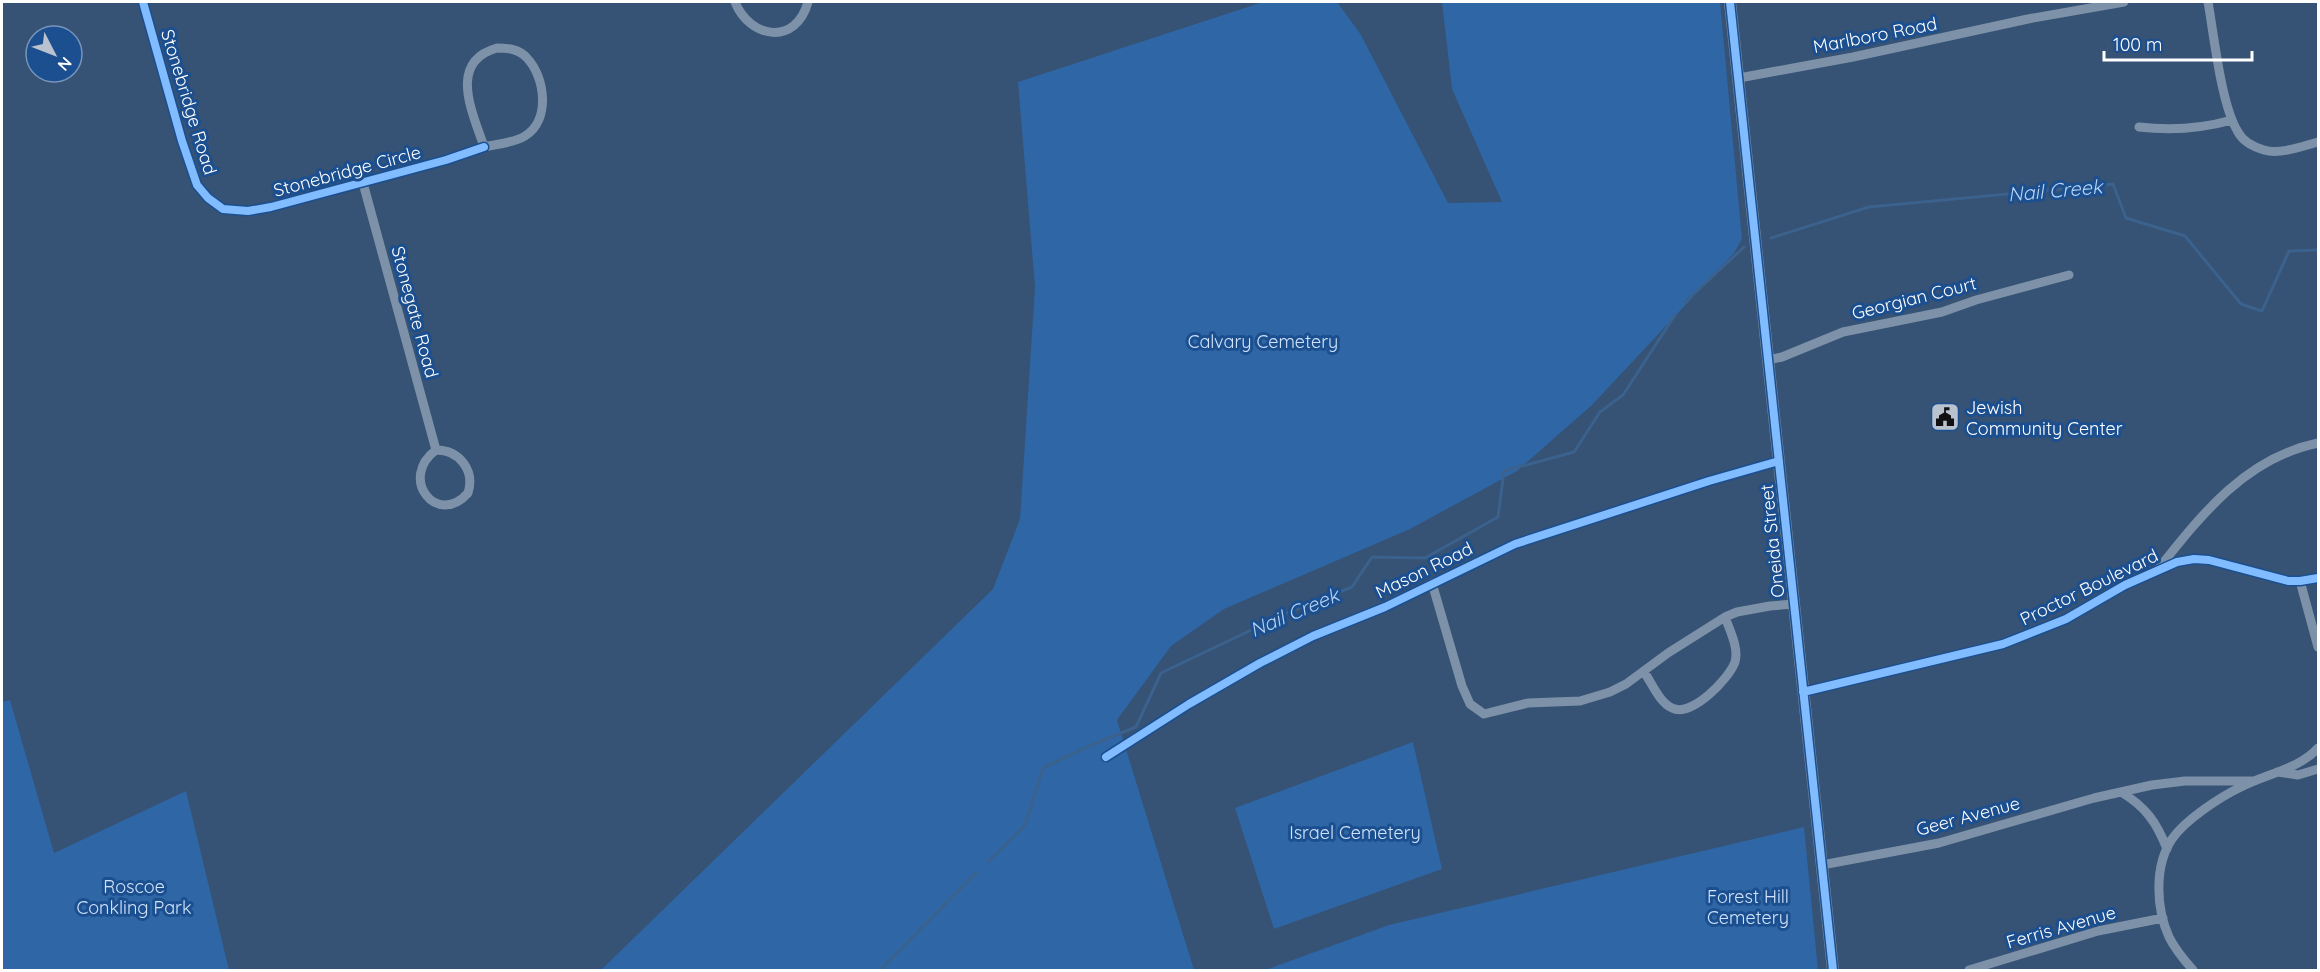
<svg xmlns="http://www.w3.org/2000/svg" width="2320" height="972" font-family="Quicksand,sans-serif">
	<style>
		.green { fill: #2f66a5 }
		.lines { fill: none; stroke-linecap: round; stroke-linejoin: round }
		.stream { stroke: #3b618d; stroke-width: 3 }
		.street { stroke: #7d92a8; stroke-width: 9 }
		.secondary { stroke: #798da4; stroke-width: 12 }
		.cycleway-casing { stroke: #1b4f8f; stroke-width: 11 }
		.cycleway { stroke: #80bcff; stroke-width: 8 }
		.labels { text-anchor: middle; dominant-baseline: central; stroke-width: 6; stroke-linejoin: round; paint-order: stroke }
		.street-label { font-size: 18px; fill: #fff; stroke: #1b4f8f }
		.park-label { font-size: 18px; fill: #cfe3fa; stroke: #1b4f8f }
		.poi-label { font-size: 18px; fill: #fff; stroke: #1b4f8f; text-anchor: start }
		.water-label { font-size: 20px; font-style: italic; fill: #b5d3f5; stroke: #1b4f8f }
	</style>
	<rect width="100%" height="100%" fill="#365274"/>
	<!-- green -->
	<path class="green" d="M1263 2H1337L1361 35 1448 203 1502 202 1452 89 1442 2H1720L1742 239 1734 253 1592 405 1517 471 1410 529 1224 609 1171 646 1117 720 1194 970H601L993 589 1020 519 1035 287 1018 82Z
		M10 700 54 853 186 791 229 970H2V702Z
		M1413 742 1442 869 1274 929 1235 808Z
		M1804 827 1818 970H1265L1389 925Z"/>
	<g class="lines">
		<!-- stream -->
		<path class="stream" d="M1771 238 1869 207 2113 184 2126 218 2185 236 2241 304 2262 311 2289 251 2318 250
			M1685 302 1744 247
			M988 862 1025 825 1043 768 1089 746 1136 727 1161 673 1291 611 1352 587 1372 557 1425 558 1498 517 1504 471 1574 452 1600 412 1623 395 1675 315
			M880 970 976 873"/>
		<!-- street -->
		<path class="street" d="M143 2 182 141 197 185 208 198 223 209 248 211 271 207 446 160 484 147
			M735 2C750 39 796 46 808 2
			M2208 2C2214 35 2221 105 2238 132 2243 142 2254 147 2264 150 2280 155 2303 146 2318 142
			M497 48C508 48 519 49 527 58 545 77 551 120 525 136 514 143 497 144 484 147 473 113 447 62 497 48Z
			M1739 78 1853 57 2028 19 2124 2
			M2139 127C2172 131 2200 129 2232 120
			M363 183 436 450
			M1768 360 1782 357 1843 332 1942 312 1976 300 2069 275
			M436 450C460 450 475 471 468 493 437 528 398 478 436 450Z
			M2159 568C2202 514 2246 458 2318 443
			M2300 581 2318 647
			M1432 583 1462 686 1470 704 1484 714 1528 703 1580 701 1610 692 1626 684 1668 653 1725 617 1737 612 1770 606 1794 604
			M1644 672C1652 683 1659 702 1672 708 1691 718 1729 679 1735 662 1739 648 1730 631 1725 617
			M1803 692 2003 644 2066 619 2125 585 2177 562 2194 559 2209 560 2288 581H2300L2318 578
			M1106 757 1189 704 1260 663 1313 636 1385 607 1515 544 1709 481 1779 461
			M2277 772 2298 775 2318 769
			M2121 792C2146 807 2157 823 2167 849
			M1822 865 1939 843 2094 798 2152 785 2185 781H2254
			M1969 970 2098 931 2163 918
			M2193 970C2184 960 2175 949 2169 937 2156 908 2154 866 2172 839 2185 820 2220 797 2241 787 2266 774 2299 769 2318 748"/>
		<!-- secondary -->
		<path class="secondary" d="M1730 2 1833 970"/>
		<!-- cycleway casing -->
		<g class="cycleway-casing">
			<path id="cycleway" d="M143 2 182 141 197 185 208 198 223 209 248 211 271 207 446 160 484 147
				M1730 2 1833 970
				M1803 692 2003 644 2066 619 2125 585 2177 562 2194 559 2209 560 2288 581H2300L2318 578
				M1106 757 1189 704 1260 663 1313 636 1385 607 1515 544 1709 481 1779 461"/>
		</g>
		<!-- cycleway -->
		<use href="#cycleway" class="cycleway"/>
	</g>
	<!-- icons -->
	<defs>
		<g id="civic-square" transform="scale(1.5)"><rect x="-9" y="-9" width="18" height="18" rx="4" fill="#b9c2ce" stroke="#1b4f8f"/><path d="M-.6-6.5H3V-4.5H.6V-3L4-1V1h2V6H-6V1h2V-1L-.6-3ZM-1.2 2.5V6h2.4V2.5Z" fill="#111"/></g>
	</defs>
	<g fill-rule="evenodd">
		<use href="#civic-square" x="1945" y="417"/>
	</g>
	<g class="labels">
		<!-- street labels -->
		<g class="street-label">
			<text transform="translate(1875 35) rotate(-11)">Marlboro Road</text>
			<text transform="translate(189 102) rotate(73)">Stonebridge Road</text>
			<text transform="translate(347 171) rotate(-15)">Stonebridge Circle</text>
			<text transform="translate(1914 298) rotate(-14)">Georgian Court</text>
			<text transform="translate(415 312) rotate(75)">Stonegate Road</text>
			<text transform="translate(1772 541) rotate(-96)">Oneida Street</text>
			<text transform="translate(1424 570) rotate(-26)">Mason Road</text>
			<text transform="translate(2089 587) rotate(-26)">Proctor Boulevard</text>
			<text transform="translate(1968 816) rotate(-15)">Geer Avenue</text>
			<text transform="translate(2061 927) rotate(-16)">Ferris Avenue</text>
		</g>
		<!-- park labels -->
		<g class="park-label">
			<text x="1263" y="341">Calvary Cemetery</text>
			<text x="1355" y="832">Israel Cemetery</text>
			<text x="134" y="886">Roscoe<tspan x="134" dy="21">Conkling Park</tspan></text>
			<text x="1748" y="896">Forest Hill<tspan x="1748" dy="21">Cemetery</tspan></text>
		</g>
		<!-- poi labels -->
		<g class="poi-label">
			<text x="1966" y="407">Jewish<tspan x="1966" dy="21">Community Center</tspan></text>
		</g>
		<!-- water labels -->
		<g class="water-label">
			<text transform="translate(2055 190) rotate(-5)">Nail Creek</text>
			<text transform="translate(1294 612) rotate(-23)">Nail Creek</text>
		</g>
	</g>
	<!-- border -->
	<rect width="2320" height="972" fill="none" stroke="#ffffff" stroke-width="6"/>
	<!-- north arrow -->
	<g transform="translate(54 54) rotate(132)"><circle r="28" fill="#1b4f8f" stroke="#7695bc" stroke-width="1.5"/>
	<path d="M0-4.5L10 22L0 15L-10 22Z" fill="#b9c2ce"/>
	<text y="-9" font-size="16" font-weight="bold" text-anchor="middle" fill="#ffffff">N</text>
	</g>
	<!-- scale -->
	<path d="M2104 51v9h148v-9" fill="none" stroke="#ffffff" stroke-width="3"/>
	<text x="2113" y="51" font-size="18" fill="#ffffff" stroke="#1b4f8f" stroke-width="4.5" paint-order="stroke">100 m</text>
</svg>
